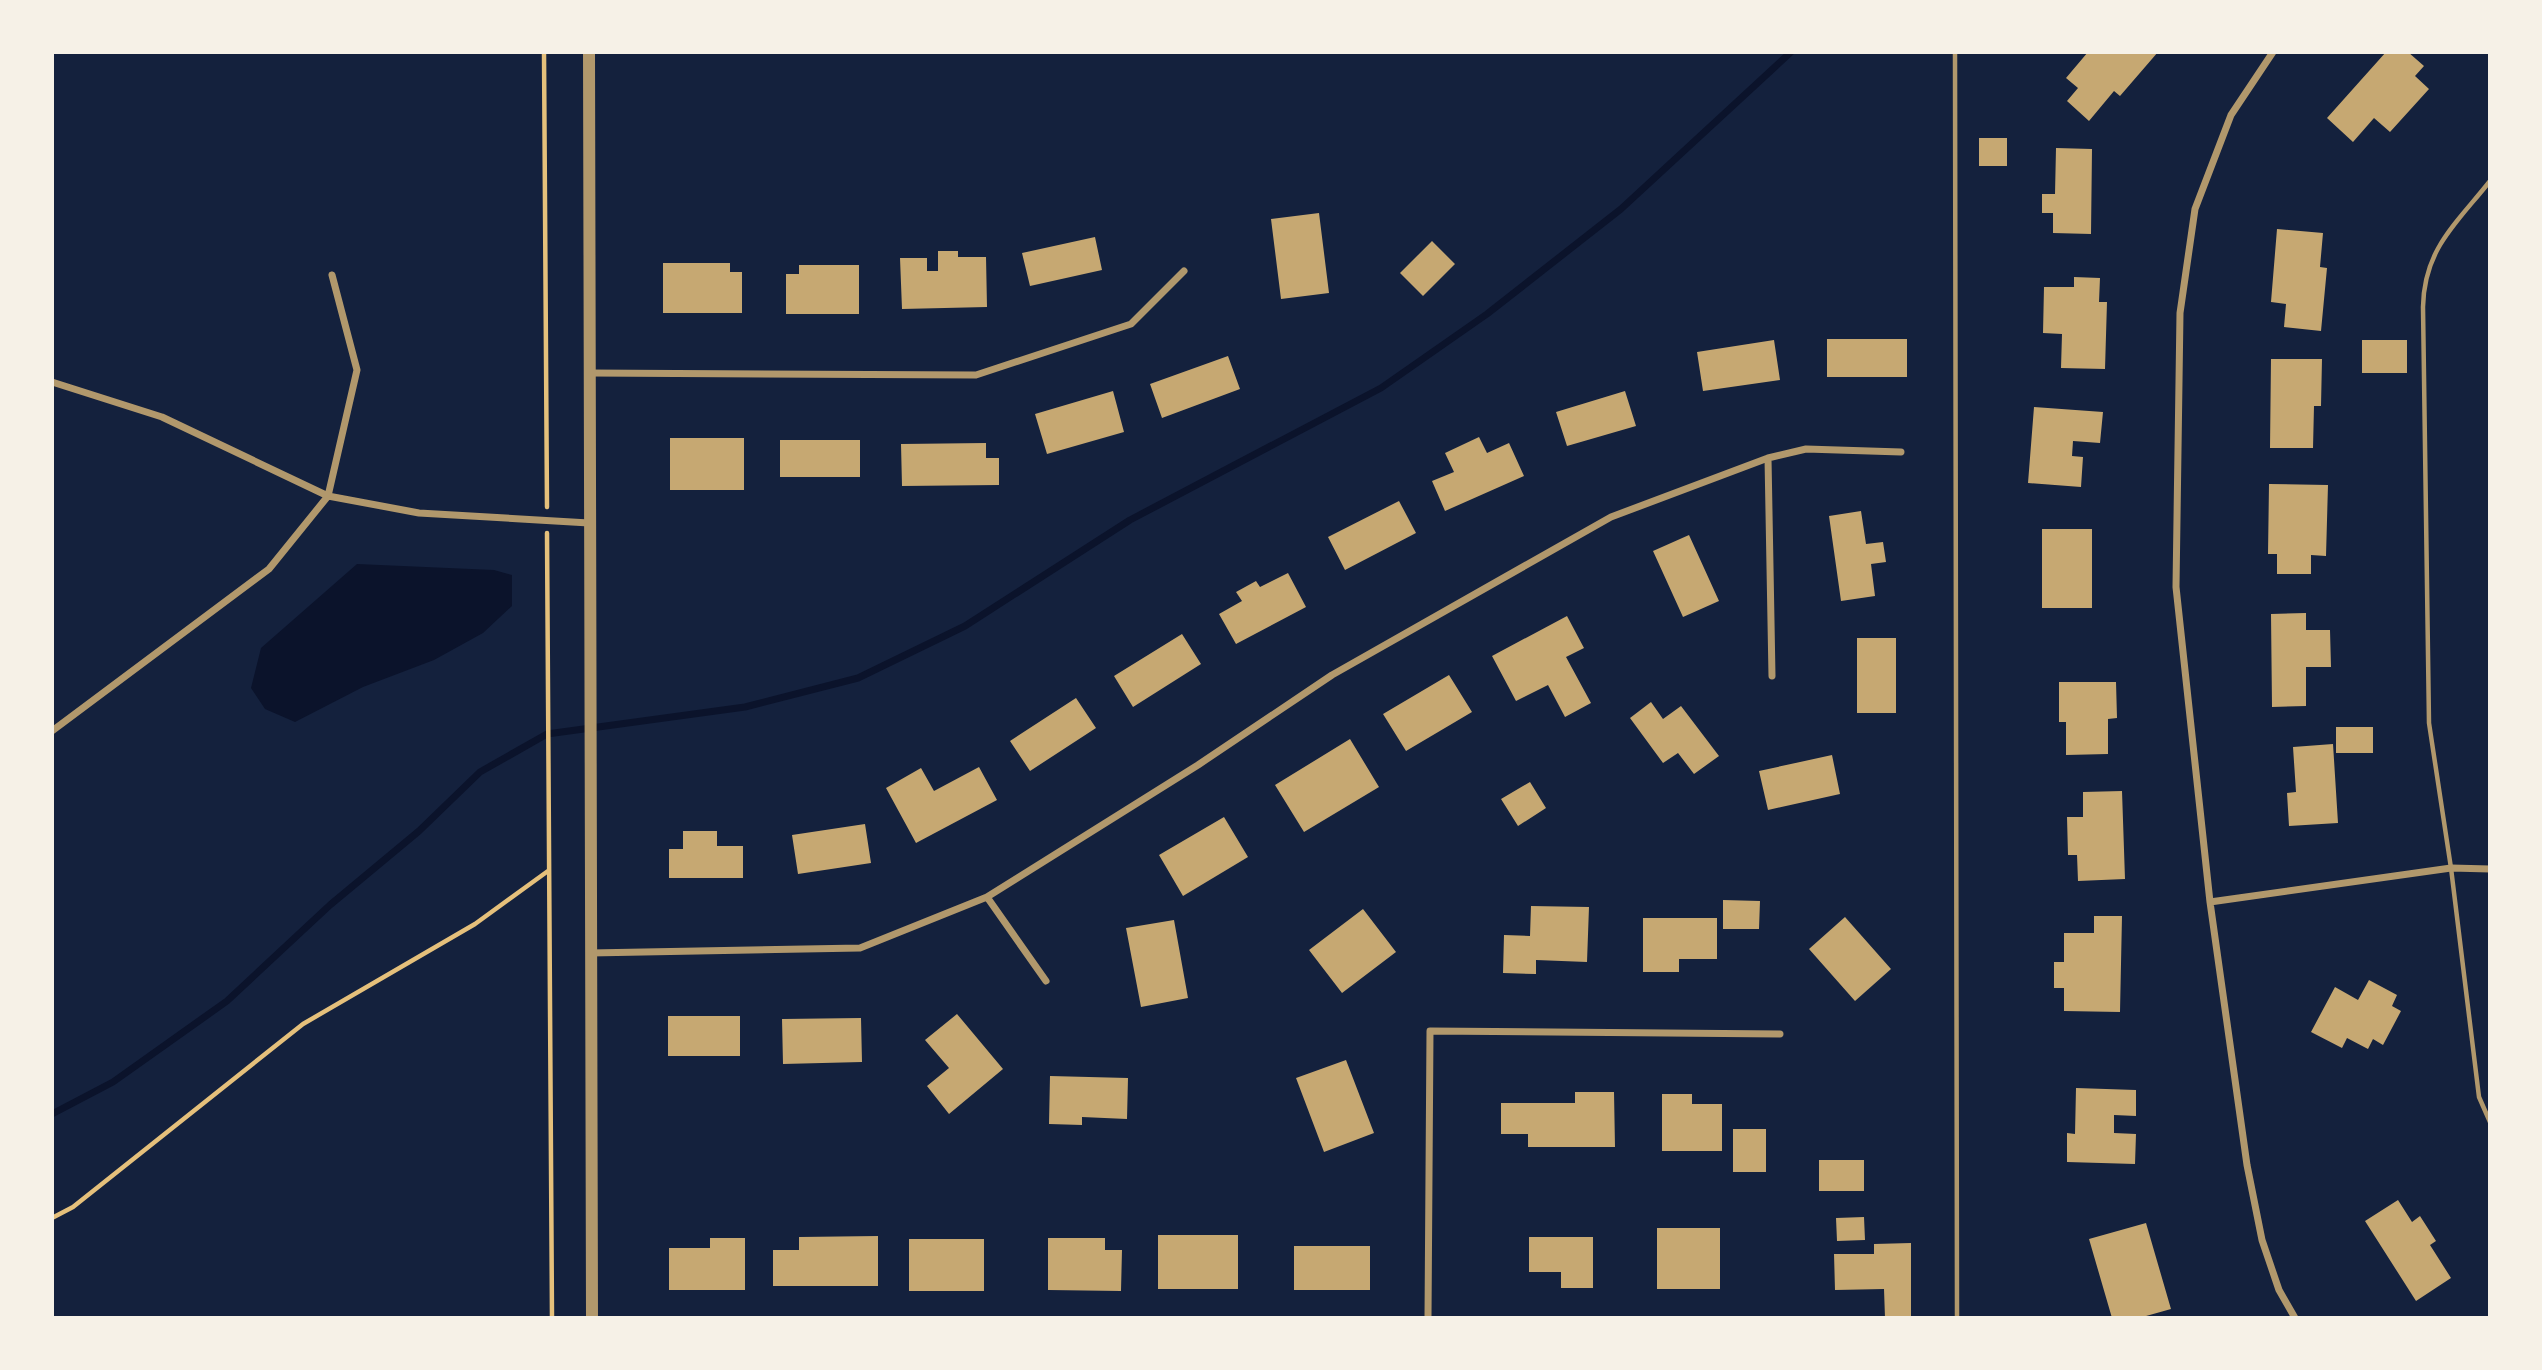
<svg xmlns="http://www.w3.org/2000/svg" width="2542" height="1370" font-family="Barlow,sans-serif">
	<style>
		.water { fill: #0b132b }
		.lines { fill: none; stroke-linecap: round; stroke-linejoin: round }
		.stream { stroke: #0b132b; stroke-width: 7 }
		.building { fill: #c6a872 }
		.path { stroke: #e5c07b; stroke-width: 4.5 }
		.service { stroke: #b1986c; stroke-width: 4.5 }
		.minor { stroke: #b1986c; stroke-width: 7 }
		.tertiary { stroke: #b1986c; stroke-width: 12 }
	</style>
	<rect width="100%" height="100%" fill="#14213d"/>
	<!-- water -->
	<path class="water" d="M357 564 494 570 512 575V606L483 633 434 660 363 687 295 722 265 709 251 688 261 648Z"/>
	<g class="lines">
		<!-- stream -->
		<path class="stream" d="M52 1114 113 1082 227 1001 330 905 419 831 480 772 547 734 745 707 858 678 965 626 1130 520 1381 388 1487 314 1621 209 1791 52"/>
	</g>
	<!-- building -->
	<path class="building" d="M2088 52 2099 54 2158 52 2120 96 2114 91 2089 121 2067 101 2078 88 2066 78Z
		M2386 52H2408L2424 66 2415 76 2429 89 2390 132 2374 118 2353 142 2327 118Z
		M1979 138H2007V166H1979Z
		M2056 148 2092 149 2091 234 2053 233V213H2042V194H2055Z
		M1319 213 1329 293 1281 299 1271 219Z
		M2277 229 2323 233 2320 267 2327 268 2321 331 2284 327 2286 304 2271 302Z
		M1095 237 1102 270 1030 286 1022 253Z
		M1432 241 1455 264 1423 296 1400 273Z
		M938 251H958V257H986L987 307 902 309 900 258H927V271H938Z
		M663 263H730V272H742V313H663Z
		M799 265H859V314H786V274H799Z
		M2074 277 2100 278 2099 302H2107L2105 369 2061 368 2062 334 2043 333 2044 287H2074Z
		M1827 339H1907V377H1827Z
		M1774 340 1780 380 1703 391 1697 352Z
		M2362 340H2407V373H2362Z
		M1228 356 1240 389 1162 418 1150 384Z
		M2271 359H2322L2321 406H2314L2313 448H2270Z
		M1113 391 1124 432 1047 454 1035 414Z
		M1625 391 1636 426 1567 446 1556 412Z
		M2034 407 2103 412 2100 443 2073 441 2072 456 2083 457 2081 487 2028 483Z
		M1479 437 1487 453 1509 443 1524 476 1445 511 1432 481 1454 472 1445 453Z
		M670 438H744V490H670Z
		M780 440H860V477H780Z
		M986 443V458H999V485L902 486 901 444Z
		M2269 484 2328 485 2326 556 2311 555V574H2277V554H2268Z
		M1399 501 1416 533 1345 570 1328 537Z
		M1861 511 1866 544 1883 542 1886 562 1871 564 1875 596 1841 601 1829 516Z
		M2042 529H2092V608H2042Z
		M1689 535 1719 601 1683 617 1653 551Z
		M1288 573 1306 607 1236 644 1219 614 1242 601 1236 592 1256 581 1260 587Z
		M2306 613V630H2330L2331 667H2306V706L2272 707 2271 614Z
		M1567 616 1584 648 1566 657 1591 703 1565 717 1548 685 1516 701 1492 656Z
		M1182 634 1201 664 1133 707 1114 676Z
		M1857 638H1896V713H1857Z
		M1449 675 1472 712 1406 751 1383 714Z
		M2059 682H2116L2117 718 2108 719V754L2066 755V722H2059Z
		M1076 698 1096 728 1030 771 1010 741Z
		M1651 702 1663 719 1681 706 1719 756 1694 774 1678 753 1663 763 1630 718Z
		M2336 727H2373V753H2336Z
		M1350 739 1379 787 1304 832 1275 785Z
		M2333 744 2338 823 2289 826 2287 793 2296 792 2293 747Z
		M1832 755 1840 794 1768 810 1759 771Z
		M979 767 997 800 916 843 886 788 921 768 934 791Z
		M1530 782 1546 808 1518 826 1501 799Z
		M2122 791 2125 879 2078 881 2077 855H2068L2067 817H2083V792Z
		M1224 817 1248 857 1183 896 1159 855Z
		M865 824 871 863 798 874 792 835Z
		M683 831H717V846H743V878H669V849H683Z
		M1723 900 1760 901 1759 929H1723Z
		M1531 906 1589 907 1587 962 1536 960V974L1503 973 1504 935 1530 936Z
		M1363 909 1396 952 1342 993 1309 950Z
		M2094 916H2122L2120 1012 2064 1011V988H2054V962H2064V933H2094Z
		M1845 917 1891 969 1855 1001 1809 949Z
		M1643 918H1717V959H1679V972H1643Z
		M1174 920 1188 998 1141 1007 1126 928Z
		M2369 980 2397 995 2392 1006 2401 1011 2383 1045 2373 1039 2368 1049 2347 1038 2342 1048 2311 1032 2335 987 2358 1000Z
		M957 1014 1003 1069 949 1114 927 1086 949 1068 925 1040Z
		M668 1016H740V1056H668Z
		M861 1018 862 1062 783 1064 782 1019Z
		M1346 1060 1374 1133 1324 1152 1296 1078Z
		M1050 1076 1128 1078 1127 1119 1082 1117V1125L1049 1124Z
		M2076 1088 2136 1090V1116L2114 1115V1133L2136 1134 2135 1164 2067 1162V1133L2075 1134Z
		M1575 1092H1614L1615 1147H1528V1134H1501V1103H1575Z
		M1662 1094H1692V1104H1722V1151H1662Z
		M1733 1129H1766V1172H1733Z
		M1819 1160H1864V1191H1819Z
		M2398 1200 2412 1222 2420 1216 2436 1241 2430 1245 2451 1278 2416 1301 2365 1221Z
		M1864 1217 1865 1240 1837 1241 1836 1218Z
		M2146 1223 2171 1309 2139 1318H2112L2089 1239Z
		M1657 1228H1720V1289H1657Z
		M1158 1235H1238V1289H1158Z
		M878 1236V1286H773V1250H799V1237Z
		M1529 1237H1593V1288H1561V1272H1529Z
		M710 1238H745V1290H669V1248H710Z
		M1048 1238H1105V1250H1122L1121 1291 1048 1290Z
		M909 1239H984V1291H909Z
		M1911 1243V1318H1885L1884 1289 1835 1290 1834 1254H1874V1244Z
		M1294 1246H1370V1290H1294Z"/>
	<g class="lines">
		<!-- path -->
		<path class="path" d="M544 52 547 507
			M547 533 552 1318
			M52 1218 73 1207 303 1024 475 924 548 871"/>
		<!-- service -->
		<path class="service" d="M1955 52 1957 1318
			M2490 181C2456 224 2424 249 2423 307L2429 723 2451 868 2479 1097 2490 1122"/>
		<!-- minor -->
		<path class="minor" d="M2273 52 2231 115 2195 209 2180 313 2176 587 2210 902 2247 1165 2262 1240 2279 1290 2295 1318
			M589 373 976 375 1131 324 1184 271
			M52 382 162 417 328 496 419 513 589 523
			M1768 458 1772 676
			M52 731 269 569 328 496 357 370 332 275
			M987 897 1046 981
			M2210 902 2451 868 2490 869
			M590 953 860 948 987 897 1198 765 1332 675 1611 517 1768 458 1806 449 1901 452
			M1428 1318 1430 1031 1780 1034"/>
		<!-- tertiary -->
		<path class="tertiary" d="M589 52 592 1318"/>
	</g>
	<!-- border -->
	<rect width="2542" height="1370" fill="none" stroke="#f6f1e7" stroke-width="108"/>
</svg>
